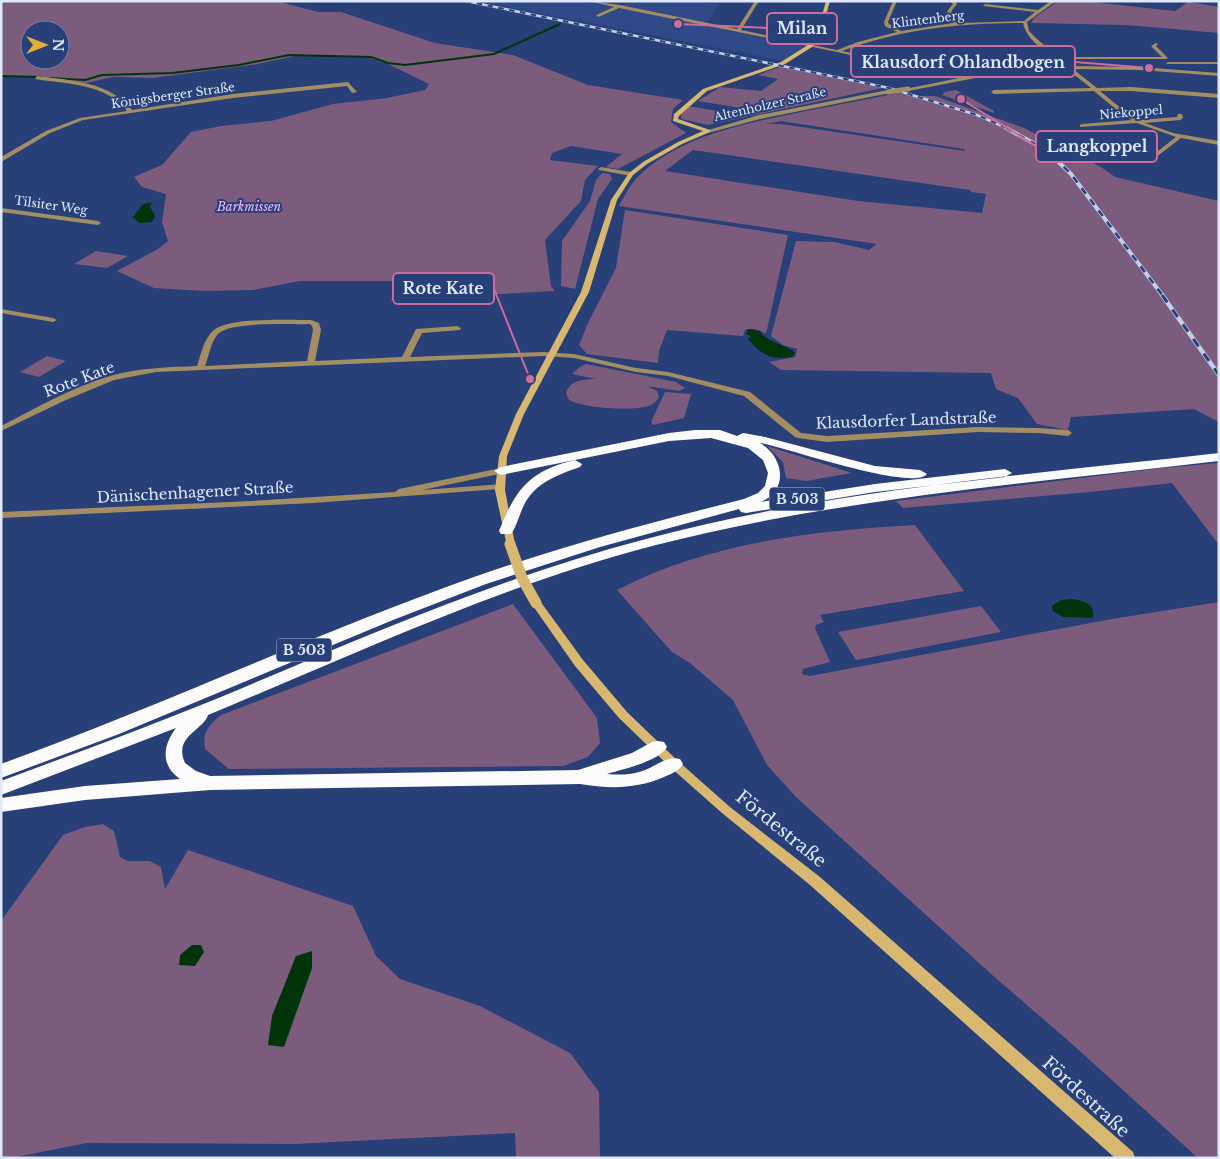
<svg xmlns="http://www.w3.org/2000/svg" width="1220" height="1159" font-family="'Libre Baskerville',serif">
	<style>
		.built { fill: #304989 }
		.green { fill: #7c5c7d; fill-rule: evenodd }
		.water { fill: #02340b }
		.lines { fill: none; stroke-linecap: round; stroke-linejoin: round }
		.stream { stroke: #02340b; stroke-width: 2 }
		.street { fill: #a28e62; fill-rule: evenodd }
		.secondary { fill: #d8b870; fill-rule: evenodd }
		.highway { fill: #fbfbfb; fill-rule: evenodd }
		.rail-far2-casing { stroke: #c3cfe9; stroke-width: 2.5 }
		.rail-far1-casing { stroke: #c3cfe9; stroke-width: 4 }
		.rail-casing { stroke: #c3cfe9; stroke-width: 4.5 }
		.rail-far2 { stroke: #293f78; stroke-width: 2; stroke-dasharray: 5.5; stroke-linecap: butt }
		.rail-far1 { stroke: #293f78; stroke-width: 2.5; stroke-dasharray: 7; stroke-linecap: butt }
		.rail { stroke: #293f78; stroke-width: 3; stroke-dasharray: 9; stroke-linecap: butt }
		.street-bridge { stroke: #a28e62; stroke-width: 5 }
		.secondary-bridge { stroke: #d8b870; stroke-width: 11 }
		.labels { text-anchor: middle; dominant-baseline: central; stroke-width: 4; stroke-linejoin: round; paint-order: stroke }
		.far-street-label { font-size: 12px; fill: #dfe9fe; stroke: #293f78 }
		.far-park-label { font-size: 12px; font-style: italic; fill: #fdbbfe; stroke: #293f78 }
		.shield { fill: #293f78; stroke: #a8b6d6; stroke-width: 1 }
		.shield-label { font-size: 14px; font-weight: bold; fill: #dfe9fe }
		.street-label { font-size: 15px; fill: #dfe9fe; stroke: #293f78 }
		.near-street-label { font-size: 18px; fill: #dfe9fe; stroke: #293f78 }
		.leader { fill: none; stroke: #ce6c9c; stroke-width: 2 }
		.callout-dot { fill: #ce6c9c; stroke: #293f78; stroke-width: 2 }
		.callout { fill: #293f78; stroke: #ce6c9c; stroke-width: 2 }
		.callout-label { font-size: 16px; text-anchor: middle; font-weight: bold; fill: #dfe9fe }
	</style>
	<rect width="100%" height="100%" fill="#293f78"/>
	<!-- built -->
	<path class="built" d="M478 1H582L620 9 627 1H689L720 4 705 26 802 46 804 48 784 61Z"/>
	<!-- green -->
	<path class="green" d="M1 1H276L318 12H341L435 43 513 55 588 85 683 100 673 109 671 122 686 133 618 169 606 167 622 154 571 146 552 153 550 160 598 166 585 180 581 201 545 240 551 286 555 291 391 300 399 281H300L253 290 204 291 154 288 117 271 158 249 168 241 162 222 166 194 142 187 134 177 162 165 191 132 221 126 271 121 333 104 387 98 425 90 429 84 386 63 368 58 344 56H296L257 64 153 78 113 77 86 83 38 76 1 77ZM30 30H60V60H30Z
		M1058 1H1082L1175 11 1188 2 1219 7V33L1127 25 1031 23 1034 18Z
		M780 67 882 88 708 125 681 119V115L688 106 741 115 753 110 698 101 720 87 761 91 778 79 758 75Z
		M956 90 994 111V113L942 95 945 92Z
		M899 93 914 96H935L1024 128 1101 167 1115 177 1219 201V422L1194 409 1071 417 1068 430 1037 424 1018 398 996 389 991 373 781 370 769 362 795 357 797 349 783 345 771 336 796 241 834 242 869 250 877 244 619 206C626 193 632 181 643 172 685 134 752 122 806 111 837 105 868 99 899 93ZM781 121 964 149 965 151 781 124H767ZM693 150 970 190 971 192 986 194 982 213 858 201 665 171Z
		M602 173 610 174 612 179 598 199 575 289 561 286 562 241 590 201 596 180Z
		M625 210 788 235 766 334C760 330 752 327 745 330L743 336 667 330 659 351 658 363 587 354 579 345 588 323 616 268Z
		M96 251 128 256 107 268 74 264Z
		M47 356 66 361 39 377 20 372Z
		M586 364 676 382 685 388 679 391 647 386 657 391 659 397C657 400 655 403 651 405 635 412 584 408 569 400L566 393C570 380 584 379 596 379L572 374 580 367Z
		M665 392 691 394 684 418 653 425 651 422Z
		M767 446 852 473 806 481 786 478 783 462Z
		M1219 463V545L1172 483 1090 492 903 508 896 501 1162 468Z
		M915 525 964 591 820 615 824 622 816 625 815 628 830 662 803 669 802 674 810 676 1112 619 1219 602V1158H1198L1072 1044 990 973 796 797 767 765 733 700 690 663 672 652 617 590C709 542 813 531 915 525Z
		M513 604 597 718 600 743 588 757 563 766 229 769 205 749C202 732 209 725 221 715Z
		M981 606 1001 632 856 660 838 632Z
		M103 824 114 831 120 857 127 861H150L161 867 165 889 188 850 353 906 376 956 400 979 480 1006 570 1053 599 1092 600 1158H516L515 1133 294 1144 87 1143 11 1158H1V921L63 835 85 827Z"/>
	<!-- water -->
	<path class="water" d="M147 203H152L150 207 155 216 152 222 139 223 133 217 142 205Z
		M748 329 760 331C764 342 787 344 795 353L792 357C770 360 762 355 748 339L751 336 746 334Z
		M1073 599C1085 601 1095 604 1093 618L1063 617 1053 611 1052 606 1061 600Z
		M192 945H201L204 952 195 966 179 965 180 955Z
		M312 951V968L284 1047 268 1045 272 1016 296 956Z"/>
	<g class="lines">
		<!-- stream -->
		<path class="stream" d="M1 76 41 77
			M50 78 85 80 102 75 172 73 239 65 289 55 371 57 388 63 405 65 494 54 560 24"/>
		<!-- street -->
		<path class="street" d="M588 1 620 5 737 29 755 1H759L741 30 837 50 858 42 897 32 885 26 884 22 893 1H897L888 22 889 24 901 31 953 23 947 14 948 10 953 4 950 1H955L957 4 952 10 951 14 958 23 1024 21 1035 12 983 6 985 4 1038 10 1051 1H1056L1027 22 1029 31 1037 39 1058 57H1162L1151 46 1156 43 1158 44 1156 46 1168 58 1166 59H1062L1070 66 1140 67 1219 73V76L1140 70 1073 69 1097 88 1131 87 1219 94V98L1131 91H1100L1128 114 1139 120 1177 117 1178 114H1182L1183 118 1180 120 1145 123 1173 133 1219 141V145L1181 138 1151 161 1148 159 1149 158 1176 137 1137 123 1080 127V125L1082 124 1132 120 1124 116 1094 91 994 94 991 92 994 90 1091 88 1067 69 996 74 908 91 905 89 984 73 1064 66C1050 55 1027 42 1023 23 961 23 901 29 842 51L936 72 934 74 837 52 619 8 598 17 596 15 614 7Z
			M1168 62H1219V64H1166Z
			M37 76C69 80 111 82 132 110L233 94 348 82 357 92 352 93 347 86 233 98 83 120 50 133 1 162V157L46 131 80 118 127 111C106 83 66 84 35 79Z
			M888 90 890 93 760 119 708 133 705 131 759 115Z
			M601 167 631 172 634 174 631 176 599 170 598 169Z
			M1 208 98 221 101 223 98 225 1 212Z
			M1 309 53 318 57 320 53 322 1 313Z
			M311 320 319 323 321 330 315 361 402 357 416 329 457 326 461 328 460 330 422 333 410 357 543 352 574 354 636 368 668 372 750 392 801 433 827 436 978 427 1038 428 1068 430 1072 433 1068 436 1038 433 978 432 827 442 798 438 795 437 744 396 668 376 636 372 574 358 543 356 156 372 114 380 66 400 1 431V426C36 408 72 387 110 376 138 368 168 367 197 366 201 354 204 338 214 330 230 317 289 320 311 320ZM310 324 312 326 313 330 307 361 205 366C209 356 211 340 219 333 234 321 290 325 310 324Z
			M501 468 505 471 504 473 422 490 503 484 505 486 500 489 313 503 1 518V512L251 501 395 492 399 489Z"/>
		<!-- secondary -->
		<path class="secondary" d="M826 1H830L821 33 812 47 785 64 707 91 679 116 678 119 710 130V132L682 144 647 164 633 175 617 200 589 292 524 414 507 456 505 490 515 544 510 547 507 546 495 490 499 456 516 414 581 292 611 200 629 173 643 162 678 142 703 131 673 121 674 114 703 89 781 62 808 45 817 33Z
			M536 600 540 601 583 660 627 712 678 761 730 807 820 877 1133 1152 1135 1158H1115L810 885 722 813 670 767 619 718 575 666 531 603Z"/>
		<!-- highway -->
		<path class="highway" d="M695 430H720L737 436 743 433 765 437 875 466 920 470 927 474C912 492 785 447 760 443 784 457 789 490 761 502L875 484 1005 469 1012 473 1005 477 875 492 746 513 741 512 739 509 600 547 486 584 393 620 119 734 1 778V764C161 706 314 634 474 577 562 546 653 522 744 499L758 493 765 486 768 473 763 460 748 448 711 438 669 441 501 475 494 471 501 467 669 433Z
			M1219 453V461C1031 483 840 498 656 545 501 585 355 654 208 715 203 731 173 736 185 763L196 771 210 776 578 770 632 753 652 742 658 741 664 742 667 747C658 762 623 769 607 774 618 775 629 775 639 772 653 769 666 755 680 759L683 764C679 771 671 774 664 777 636 789 610 789 580 784L210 790 85 800 1 812V798L85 786 180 779C160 765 163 745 176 728L1 795V781C73 754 145 728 216 699 357 640 497 578 646 539 832 489 1027 475 1219 453Z
			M575 460 582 464 580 467C557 475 535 483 524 505 519 515 517 526 511 534H501L499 531C516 489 529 471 575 460Z"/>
		<!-- rail-far2 casing -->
		<g class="rail-far2-casing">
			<path id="rail-far2" d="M466 1 889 88 977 115 1009 129"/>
		</g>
		<!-- rail-far1 casing -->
		<g class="rail-far1-casing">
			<path id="rail-far1" d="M1006 128 1046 150 1071 174 1163 296"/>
		</g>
		<!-- rail casing -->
		<g class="rail-casing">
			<path id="rail" d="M1162 295 1219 375"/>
		</g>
		<!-- rail-far2 -->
		<use href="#rail-far2" class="rail-far2"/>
		<!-- rail-far1 -->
		<use href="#rail-far1" class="rail-far1"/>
		<!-- rail -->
		<use href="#rail" class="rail"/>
		<!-- street-bridge -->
		<path class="street-bridge" d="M888 92 908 89"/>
		<!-- secondary-bridge -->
		<path class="secondary-bridge" d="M510 544 522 578 536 603"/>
	</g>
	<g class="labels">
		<!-- far-street labels -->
		<g class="far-street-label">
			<text transform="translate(928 19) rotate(-7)">Klintenberg</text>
			<text transform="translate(173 95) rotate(-8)">Königsberger Straße</text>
			<text transform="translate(770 104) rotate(-13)">Altenholzer Straße</text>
			<text transform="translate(1131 112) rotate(-5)">Niekoppel</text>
			<text transform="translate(51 205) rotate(8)">Tilsiter Weg</text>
		</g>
		<!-- far-park labels -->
		<g class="far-park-label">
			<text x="249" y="206">Barkmissen</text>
		</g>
		<!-- shield labels -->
		<g class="shield">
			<rect x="769.5" y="487.5" width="55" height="23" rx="4"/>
			<rect x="276.5" y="638.5" width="55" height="23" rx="4"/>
		</g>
		<g class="shield-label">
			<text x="797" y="499">B 503</text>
			<text x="304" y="650">B 503</text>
		</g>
		<!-- street labels -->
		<g class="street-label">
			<text transform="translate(79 379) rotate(-21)">Rote Kate</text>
			<text transform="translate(906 420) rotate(-2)">Klausdorfer Landstraße</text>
			<text transform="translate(195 492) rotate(-3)">Dänischenhagener Straße</text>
		</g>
		<!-- near-street labels -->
		<g class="near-street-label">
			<text transform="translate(781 829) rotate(39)">Fördestraße</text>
			<text transform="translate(1086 1097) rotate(42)">Fördestraße</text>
		</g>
	</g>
	<!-- callouts -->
	<path class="leader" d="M678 24L767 28M1149 68L1075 62M961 99L1036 146M530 379L494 289"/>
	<g class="callout-dot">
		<circle cx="678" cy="24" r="5"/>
		<circle cx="1149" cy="68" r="5"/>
		<circle cx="961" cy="99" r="5"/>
		<circle cx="530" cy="379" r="5"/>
	</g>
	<g class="callout">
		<rect x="767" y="13" width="70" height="31" rx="5"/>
		<rect x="851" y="46" width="224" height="31" rx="5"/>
		<rect x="1036" y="131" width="121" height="31" rx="5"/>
		<rect x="393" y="273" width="101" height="31" rx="5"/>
	</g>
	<g class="callout-label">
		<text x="802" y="34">Milan</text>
		<text x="963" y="68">Klausdorf Ohlandbogen</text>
		<text x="1097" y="152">Langkoppel</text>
		<text x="443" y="294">Rote Kate</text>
	</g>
	<!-- border -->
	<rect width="1220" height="1159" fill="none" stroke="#dfe9fe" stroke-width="5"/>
	<!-- north arrow -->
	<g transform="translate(45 45) rotate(90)"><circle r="24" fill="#293f78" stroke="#7283ae"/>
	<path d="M0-4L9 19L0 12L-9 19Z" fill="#e0b034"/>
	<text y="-8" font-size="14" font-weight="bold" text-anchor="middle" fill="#dfe9fe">N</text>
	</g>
</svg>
